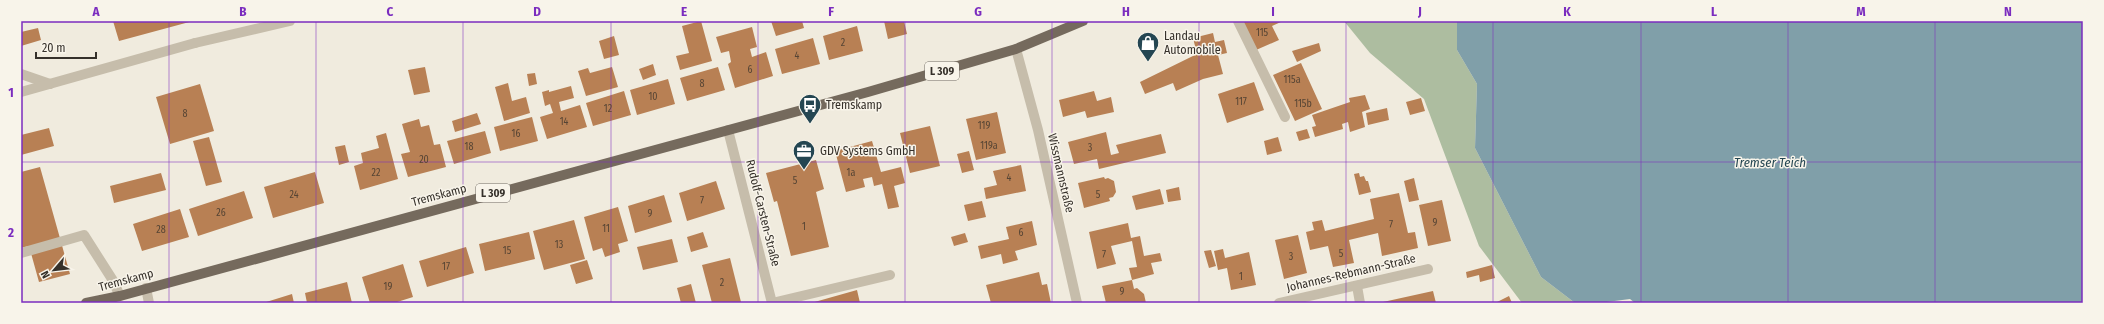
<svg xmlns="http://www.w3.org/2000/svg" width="2104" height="324" font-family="'Fira Sans Condensed',sans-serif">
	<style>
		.green { fill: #adbda0 }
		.water { fill: #809fa9 }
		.building { fill: #b88054 }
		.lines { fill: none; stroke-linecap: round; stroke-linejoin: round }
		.lane { stroke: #c6bdab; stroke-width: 10 }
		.street { stroke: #c6bdab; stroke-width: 10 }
		.primary { stroke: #756a5d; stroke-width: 10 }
		.grid { fill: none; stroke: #7b2cbf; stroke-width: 1; stroke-opacity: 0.55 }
		.labels { text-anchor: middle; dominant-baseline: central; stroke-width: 3; stroke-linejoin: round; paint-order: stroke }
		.number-label { font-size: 10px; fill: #564434 }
		.shield { fill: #f8f4ea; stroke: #706b64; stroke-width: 1 }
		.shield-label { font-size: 11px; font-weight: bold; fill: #35302a }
		.poi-label { font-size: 12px; fill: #35302a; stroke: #f8f4ea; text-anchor: start }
		.street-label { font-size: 12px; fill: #35302a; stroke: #f8f4ea }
		.water-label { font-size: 13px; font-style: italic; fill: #244652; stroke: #f8f4ea }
		.neatline { fill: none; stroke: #7b2cbf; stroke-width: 1.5 }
		.grid-label { font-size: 13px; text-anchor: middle; font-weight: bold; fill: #7b2cbf }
	</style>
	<rect width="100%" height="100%" fill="#f0ebde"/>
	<!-- green -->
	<path class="green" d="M1344 21H1457V50L1477 84 1475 148 1541 277 1575 303H1522L1479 246 1424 99 1370 53Z"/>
	<!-- water -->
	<path class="water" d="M1457 21H2083V303H1635L1630 299 1599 303H1575L1541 277 1475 148 1477 84 1457 50Z"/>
	<!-- building -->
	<path class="building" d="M113 21H193L119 41Z
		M701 21 712 61 680 70 676 56 689 53 682 26Z
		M771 21H802L804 28 776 36Z
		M884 21H904L907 34 888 39Z
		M1242 21H1283L1272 26 1279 40 1256 50Z
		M857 26 863 51 829 60 823 36Z
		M752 27 757 47 750 49 752 57 766 52 773 76 735 88 728 64 731 62 729 51 721 53 716 37Z
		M38 28 41 40 21 46V32Z
		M1213 33 1215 42 1224 40 1227 53 1218 55 1223 74 1203 79 1176 91 1173 83 1145 94 1140 82 1197 54 1193 38Z
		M614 36 619 55 604 59 599 41Z
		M813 38 820 64 782 74 775 49Z
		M1319 43 1321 51 1297 62 1292 51Z
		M1301 63 1322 109 1295 121 1273 75Z
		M653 64 656 75 643 80 639 69Z
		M425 67 430 92 414 95 408 70Z
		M612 67 618 87 586 96 578 71 588 68 590 73Z
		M718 67 725 90 687 101 680 78Z
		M535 73 537 84 529 86 527 74Z
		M668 79 675 104 637 115 630 90Z
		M1254 82 1264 110 1227 123 1218 94Z
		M508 83 512 101 526 97 530 113 504 121 495 87Z
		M200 84 214 131 170 144 156 97Z
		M571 86 574 98 559 102 561 111 580 105 587 127 547 139 540 117 553 113 550 104 545 106 542 92 549 90V92Z
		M624 91 631 115 593 126 586 103Z
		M1094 91 1097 101 1111 97 1114 112 1087 118 1085 111 1063 117 1059 100Z
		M1365 95 1370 109 1362 112 1365 127 1350 132 1348 122 1342 124 1343 129 1315 137 1312 127 1316 126 1312 115 1350 102 1349 98Z
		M1421 98 1425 111 1410 115 1406 102Z
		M1387 108 1389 120 1368 125 1366 113Z
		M997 112 1006 153 976 160 966 119Z
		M477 113 481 124 455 132 452 121Z
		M532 117 538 141 500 151 494 127Z
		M419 119 421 127 429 125 434 145 440 144 446 167 408 177 401 154 410 152 402 124Z
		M930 126 940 166 910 173 900 133Z
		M49 128 54 146 21 155V135Z
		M1307 129 1310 138 1299 141 1296 132Z
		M485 131 491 153 454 164 447 141Z
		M1106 132 1111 155 1119 153 1116 145 1161 134 1166 153 1099 169 1097 159 1074 164 1068 142Z
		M386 133 398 179 360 190 354 166 363 163 361 153 379 148 376 136Z
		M209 137 222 182 206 186 193 141Z
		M1278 137 1282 151 1267 155 1264 141Z
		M872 141 881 172 901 167 905 183 894 186 899 207 888 209 882 184 874 186 872 177 863 179 865 187 846 192 835 151Z
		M345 145 349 162 339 165 335 147Z
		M969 151 974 170 962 173 957 154Z
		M816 160 824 189 816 192 829 247 791 256 777 201 774 202 766 173Z
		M1021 165 1026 191 986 199 984 188 997 185 993 171Z
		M40 167 70 274 39 282 29 246 21 248V172Z
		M315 172 324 203 273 218 264 187Z
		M161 173 166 190 114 203 110 186Z
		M1359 173 1360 177 1364 176 1366 181H1368L1371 192 1359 195 1354 174Z
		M1104 177 1105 179 1108 178 1114 181 1116 192 1113 197 1109 198 1110 201 1084 208 1078 183Z
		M1414 178 1419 200 1409 202 1404 181Z
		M716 181 725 209 687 221 679 193Z
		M1179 187 1181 200 1168 202 1166 190Z
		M1160 189 1164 204 1136 210 1132 196Z
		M244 191 253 218 198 236 189 209Z
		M1399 193 1408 233 1415 232 1418 248 1382 256 1378 233 1349 240 1354 263 1333 267 1328 246 1310 250 1306 232 1314 230 1312 222 1322 220 1325 231 1374 219 1370 199Z
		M664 195 672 222 635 233 628 206Z
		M1442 200 1451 241 1428 246 1419 205Z
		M982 201 986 217 968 221 964 205Z
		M618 207 628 241 618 244 620 252 605 257 602 248 593 251 584 217Z
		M180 209 189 237 142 251 133 224Z
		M574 220 585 259 544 270 533 231Z
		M1032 221 1037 245 1015 251 1018 260 1003 264 1001 254 981 259 978 246 1009 239 1006 227Z
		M1128 223 1131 238 1140 236 1144 256 1160 253 1162 261 1151 263 1154 274 1132 280 1129 268 1137 267 1132 241 1111 246 1116 264 1097 269 1089 232Z
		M529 232 535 259 485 271 479 244Z
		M703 232 708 247 691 252 687 237Z
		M965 233 968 242 954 246 951 237Z
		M1298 235 1307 273 1284 279 1275 240Z
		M672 239 678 262 643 270 637 247Z
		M466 247 474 273 427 287 419 261Z
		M1223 249 1225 258 1249 252 1256 285 1231 290 1227 268 1218 270 1214 251Z
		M1211 250 1216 266 1209 268 1204 251Z
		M730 258 741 302 712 303 702 265Z
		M587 260 593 279 576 284 570 265Z
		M403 264 413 297 394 303H370L362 277Z
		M1492 265 1495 278 1480 282 1479 275 1467 278 1466 272Z
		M1039 272 1042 285 1047 284 1051 303H991L986 285Z
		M1132 280 1134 289 1137 288 1144 294 1146 303H1106L1102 286Z
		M347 282 352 303H307L305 293Z
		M691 284 696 303H681L677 288Z
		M857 290 860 303H811Z
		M1433 291 1436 303H1383V302Z
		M292 294 294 303H263Z
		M1509 296 1512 303H1498L1497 302Z"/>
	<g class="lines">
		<!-- lane -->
		<path class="lane" d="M1238 21 1285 117
			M195 43 290 21
			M21 74 50 84
			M21 253 84 235 112 279 120 296
			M146 288 149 303
			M772 303 890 275"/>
		<!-- street -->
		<path class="street" d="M1016 49 1038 130 1077 303
			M21 92 195 43
			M728 130 772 303
			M1357 286 1360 303
			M1279 303 1428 269"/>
		<!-- primary -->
		<path class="primary" d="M86 303 120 296 868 92 1016 49 1083 21"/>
	</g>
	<!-- grid -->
	<path class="grid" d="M169 21V303M316 21V303M463 21V303M611 21V303M758 21V303M905 21V303M1052 21V303M1199 21V303M1346 21V303M1493 21V303M1641 21V303M1788 21V303M1935 21V303M21 162H2083"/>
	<!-- icons -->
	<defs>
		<g id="shop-pin" transform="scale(1.15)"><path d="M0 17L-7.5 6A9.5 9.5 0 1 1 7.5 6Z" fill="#244652" stroke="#f8f4ea"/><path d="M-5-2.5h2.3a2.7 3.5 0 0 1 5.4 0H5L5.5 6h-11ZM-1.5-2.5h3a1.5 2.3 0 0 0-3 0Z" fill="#fff"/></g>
		<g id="bus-pin" transform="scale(1.15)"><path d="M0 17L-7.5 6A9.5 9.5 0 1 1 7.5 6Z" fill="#244652" stroke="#f8f4ea"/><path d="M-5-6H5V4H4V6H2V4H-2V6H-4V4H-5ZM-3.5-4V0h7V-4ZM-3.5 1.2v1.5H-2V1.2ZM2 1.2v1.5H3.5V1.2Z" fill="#fff"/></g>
		<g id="office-pin" transform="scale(1.15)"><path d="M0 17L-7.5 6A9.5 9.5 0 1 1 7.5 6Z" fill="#244652" stroke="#f8f4ea"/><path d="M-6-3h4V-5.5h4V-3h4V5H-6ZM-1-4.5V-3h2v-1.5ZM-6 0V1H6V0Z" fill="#fff"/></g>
	</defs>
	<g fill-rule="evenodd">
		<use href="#shop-pin" x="1148" y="43"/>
		<use href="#bus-pin" x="810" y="105"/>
		<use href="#office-pin" x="804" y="151"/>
	</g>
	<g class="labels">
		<!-- number labels -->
		<g class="number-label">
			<text x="1262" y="33">115</text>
			<text x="843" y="43">2</text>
			<text x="797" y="56">4</text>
			<text x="750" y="70">6</text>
			<text x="1292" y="80">115a</text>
			<text x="702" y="84">8</text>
			<text x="653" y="97">10</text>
			<text x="1241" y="102">117</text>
			<text x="1303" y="104">115b</text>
			<text x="608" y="109">12</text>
			<text x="185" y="114">8</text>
			<text x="564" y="122">14</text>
			<text x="984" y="126">119</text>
			<text x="516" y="134">16</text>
			<text x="989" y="146">119a</text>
			<text x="469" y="147">18</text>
			<text x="1090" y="148">3</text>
			<text x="424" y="160">20</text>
			<text x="376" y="173">22</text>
			<text x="851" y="173">1a</text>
			<text x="1009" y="178">4</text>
			<text x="795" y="181">5</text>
			<text x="294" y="195">24</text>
			<text x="1098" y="195">5</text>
			<text x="702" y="201">7</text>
			<text x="221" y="213">26</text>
			<text x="650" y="214">9</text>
			<text x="1435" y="223">9</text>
			<text x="1391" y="225">7</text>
			<text x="804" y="227">1</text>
			<text x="606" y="229">11</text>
			<text x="161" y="230">28</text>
			<text x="1021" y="233">6</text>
			<text x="559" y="245">13</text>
			<text x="507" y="251">15</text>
			<text x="1341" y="254">5</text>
			<text x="1104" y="255">7</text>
			<text x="1291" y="257">3</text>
			<text x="446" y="267">17</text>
			<text x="1241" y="277">1</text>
			<text x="722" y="283">2</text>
			<text x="388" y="287">19</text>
			<text x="1122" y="292">9</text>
		</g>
		<!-- shield labels -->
		<g class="shield">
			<rect x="925" y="62" width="34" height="18" rx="3"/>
			<rect x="476" y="184" width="34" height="18" rx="3"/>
		</g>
		<g class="shield-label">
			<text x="942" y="71">L 309</text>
			<text x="493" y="193">L 309</text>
		</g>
		<!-- poi labels -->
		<g class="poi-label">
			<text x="1164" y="36">Landau<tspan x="1164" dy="14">Automobile</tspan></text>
			<text x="826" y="105">Tremskamp</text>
			<text x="820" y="151">GDV Systems GmbH</text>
		</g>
		<!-- street labels -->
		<g class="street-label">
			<text transform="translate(1061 173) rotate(77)">Wissmannstraße</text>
			<text transform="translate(439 195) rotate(-15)">Tremskamp</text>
			<text transform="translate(763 213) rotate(76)">Rudolf-Carsten-Straße</text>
			<text transform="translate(1351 273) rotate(-13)">Johannes-Rebmann-Straße</text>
			<text transform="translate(126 280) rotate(-15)">Tremskamp</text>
		</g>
		<!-- water labels -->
		<g class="water-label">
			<text x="1770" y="162">Tremser Teich</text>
		</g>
	</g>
	<!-- border -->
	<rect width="2104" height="324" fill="none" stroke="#f8f4ea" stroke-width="44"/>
	<!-- north arrow -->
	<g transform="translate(54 270) rotate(242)" stroke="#f8f4ea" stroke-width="3" paint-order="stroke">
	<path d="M0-3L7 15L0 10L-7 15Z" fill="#35302a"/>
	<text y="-6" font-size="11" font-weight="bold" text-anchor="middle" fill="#35302a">N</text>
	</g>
	<!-- scale -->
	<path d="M36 52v6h60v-6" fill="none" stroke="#35302a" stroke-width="2"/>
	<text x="42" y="52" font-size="12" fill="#35302a" stroke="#f8f4ea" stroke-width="3" paint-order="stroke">20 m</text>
	<rect x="22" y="22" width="2060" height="280" class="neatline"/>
	<g class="grid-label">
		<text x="96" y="16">A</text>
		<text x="243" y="16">B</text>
		<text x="390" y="16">C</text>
		<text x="537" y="16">D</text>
		<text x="684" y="16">E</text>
		<text x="831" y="16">F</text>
		<text x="978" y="16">G</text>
		<text x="1126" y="16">H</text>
		<text x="1273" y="16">I</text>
		<text x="1420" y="16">J</text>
		<text x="1567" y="16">K</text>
		<text x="1714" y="16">L</text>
		<text x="1861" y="16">M</text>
		<text x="2008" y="16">N</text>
		<text x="11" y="97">1</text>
		<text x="11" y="237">2</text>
	</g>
</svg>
